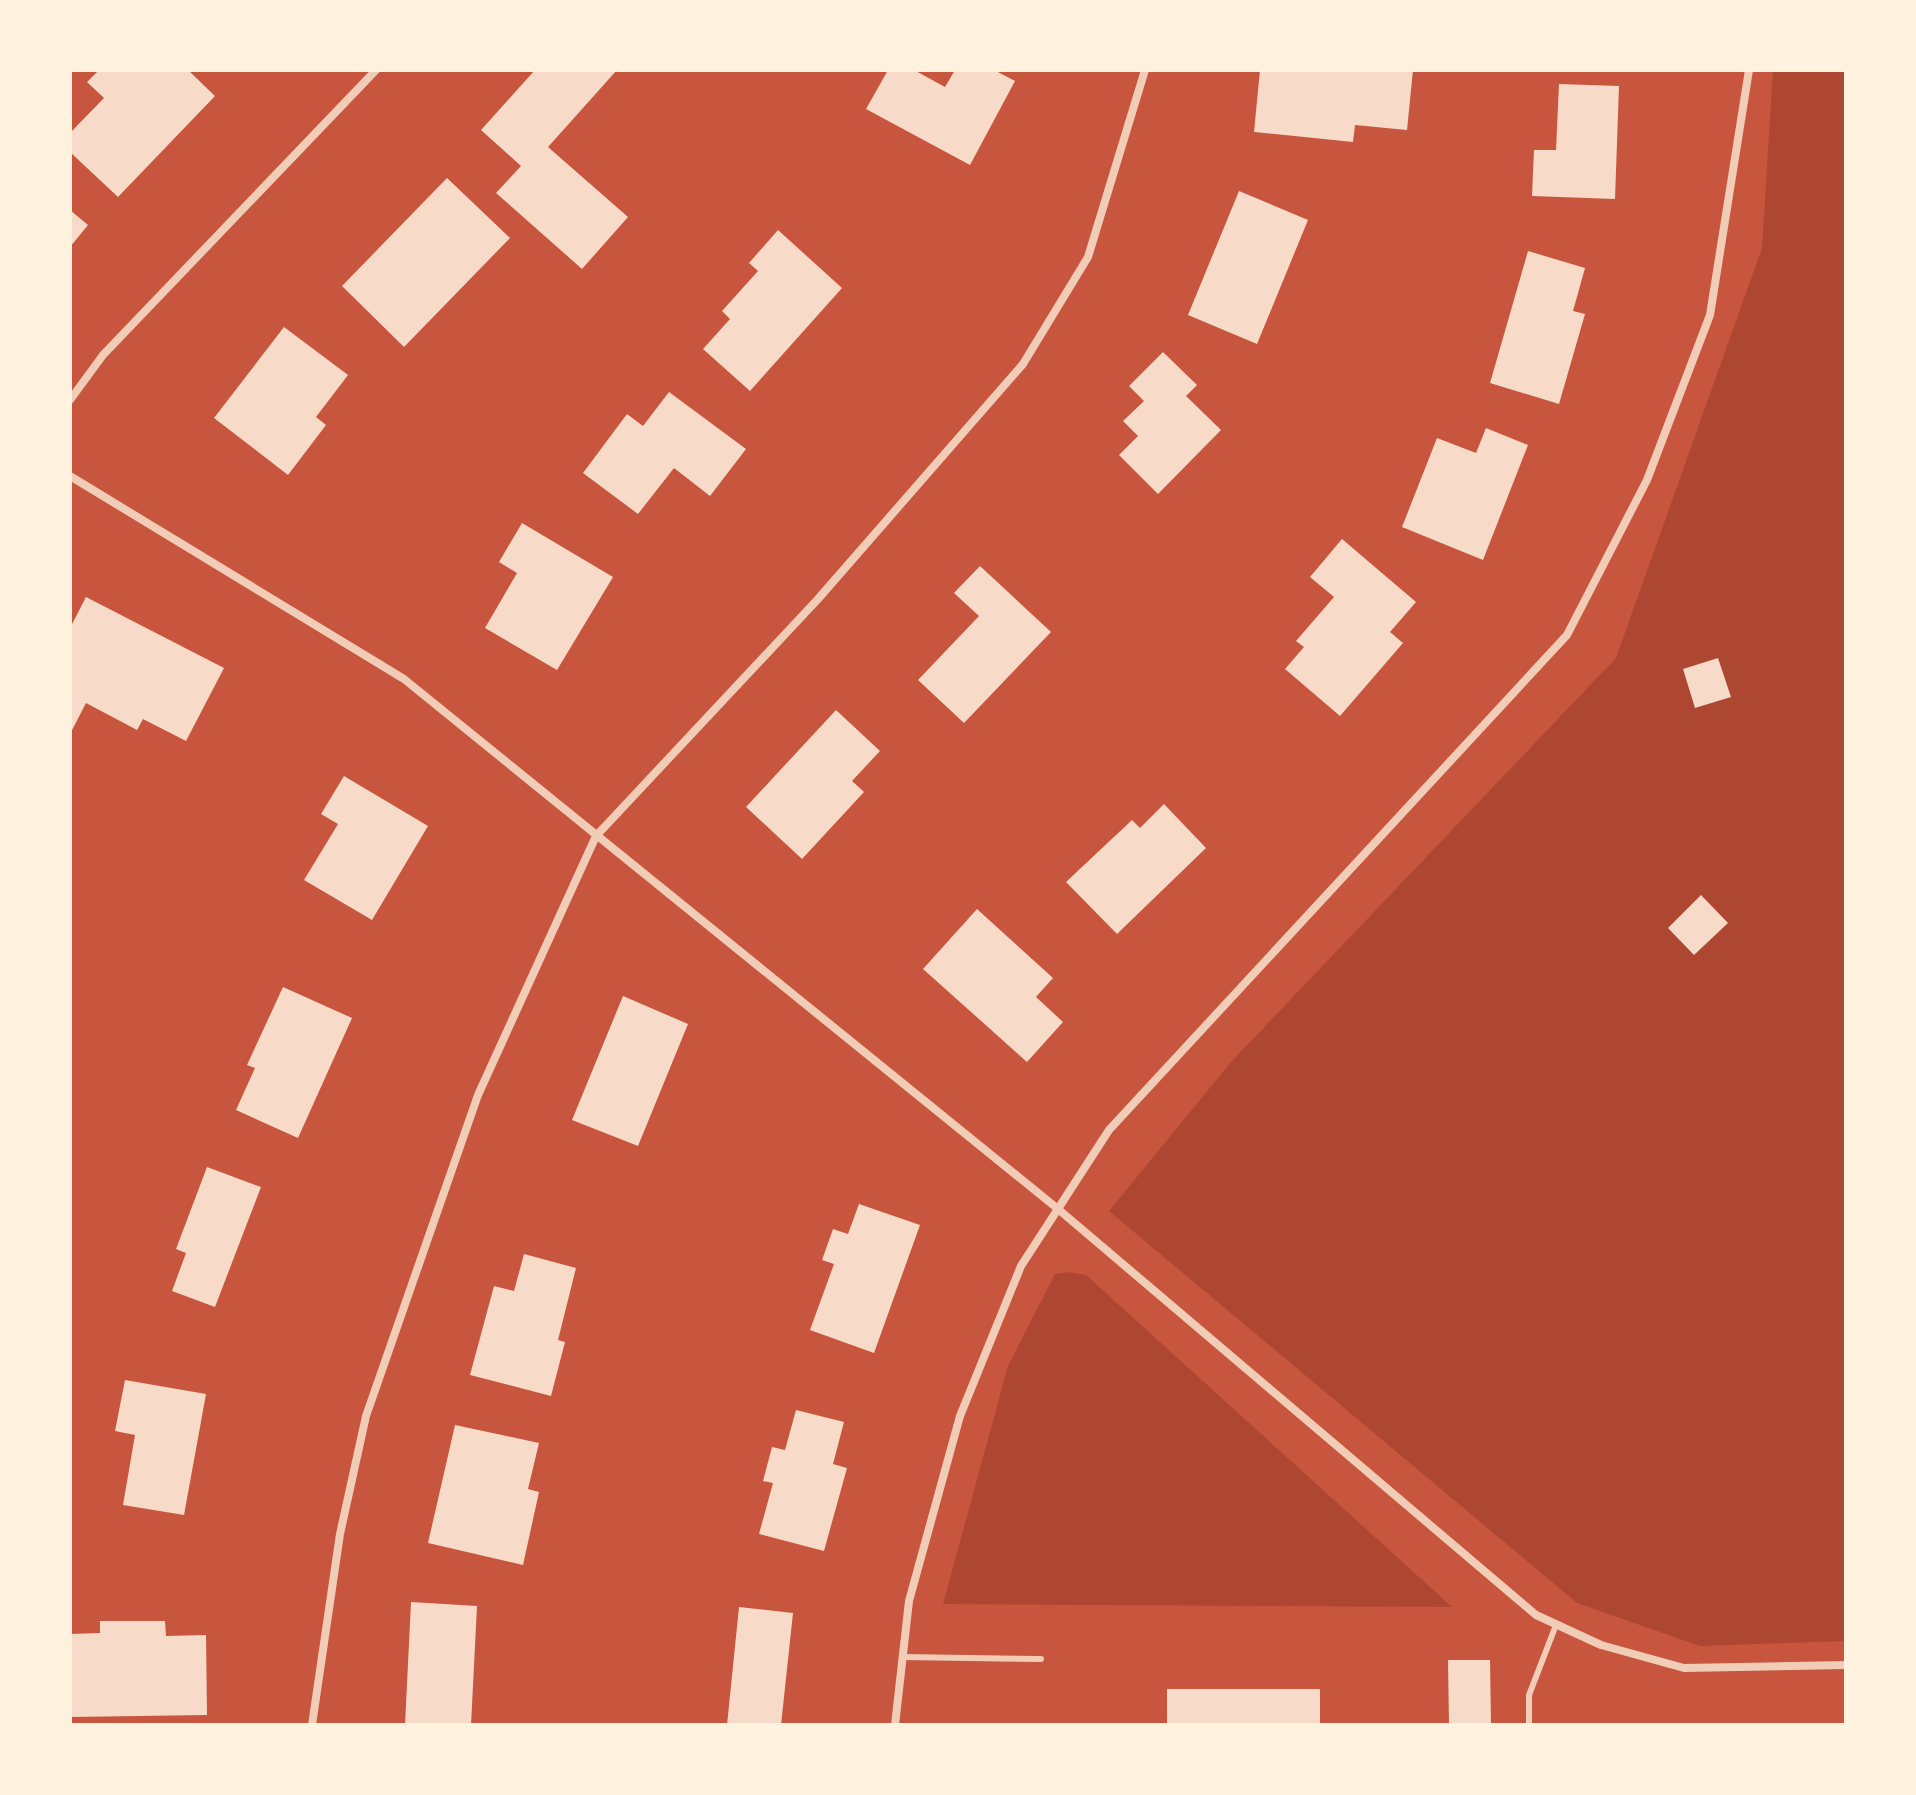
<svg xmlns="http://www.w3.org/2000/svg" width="1916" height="1795" font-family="'Public Sans',sans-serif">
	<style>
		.green { fill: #ae4732 }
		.building { fill: #f7dbc8 }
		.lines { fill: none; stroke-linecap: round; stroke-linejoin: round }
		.service { stroke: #f1ccb7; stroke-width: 6 }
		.minor { stroke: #f1ccb7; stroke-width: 8 }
	</style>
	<rect width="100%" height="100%" fill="#c8553d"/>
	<!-- green -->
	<path class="green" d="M1773 70H1846V1641L1700 1646 1577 1603 1109 1211 1231 1062 1616 658 1762 248Z
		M1069 1272 1086 1275 1452 1607 943 1604 1008 1366 1055 1274Z"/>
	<!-- building -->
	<path class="building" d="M99 70H188L215 96 118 197 70 152V133L104 98 87 82Z
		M535 70H617L548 147 628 217 582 269 496 193 521 166 481 130Z
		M888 70H914L945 87 955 70H994L1015 81 970 165 866 109Z
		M1260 70H1413L1407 130 1355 125 1353 142 1254 132Z
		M1559 84 1619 86 1615 199 1532 196 1534 150H1556Z
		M447 178 510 238 404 347 342 286Z
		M1239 191 1308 220 1257 344 1188 315Z
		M70 210 88 225 70 247Z
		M778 230 842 288 750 391 703 349 730 319 722 311 758 271 749 263Z
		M1528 251 1585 268 1573 311 1585 314 1559 404 1490 383Z
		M284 327 348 375 316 417 326 425 288 475 214 418Z
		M1163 352 1197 385 1186 396 1221 430 1158 494 1119 455 1138 436 1123 421 1144 401 1129 386Z
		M669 392 746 449 710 496 674 468 638 514 583 473 627 414 643 426Z
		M1486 428 1528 445 1483 560 1402 527 1437 438 1476 453Z
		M522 523 613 577 557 670 485 628 517 573 499 562Z
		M1342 539 1416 602 1390 632 1403 643 1340 716 1285 669 1304 647 1296 641 1334 597 1310 577Z
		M980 566 1051 632 964 723 918 680 979 616 954 593Z
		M86 597 224 668 186 741 143 719 137 730 86 703 70 734V628Z
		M1718 658 1731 697 1695 708 1683 669Z
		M836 710 880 751 852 781 864 792 802 859 746 807Z
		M344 776 428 826 372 920 304 880 338 824 321 814Z
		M1164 804 1206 848 1117 934 1066 882 1132 820 1140 828Z
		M1701 895 1728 923 1694 955 1668 928Z
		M977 909 1053 978 1036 997 1063 1022 1027 1062 923 969Z
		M283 987 352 1018 298 1138 236 1110 255 1068 247 1065Z
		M623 996 688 1024 638 1146 572 1120Z
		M207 1167 261 1187 215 1307 172 1291 186 1253 176 1249Z
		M859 1204 920 1225 874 1353 810 1330 834 1264 822 1260 833 1229 848 1234Z
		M524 1254 576 1268 558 1340 565 1342 551 1396 470 1375 494 1286 514 1291Z
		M125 1380 206 1394 184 1515 123 1505 135 1435 115 1431Z
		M796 1410 844 1422 833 1464 847 1468 824 1551 759 1534 773 1483 763 1481 772 1447 785 1450Z
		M455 1425 539 1443 528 1489 539 1492 523 1565 428 1543Z
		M411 1602 477 1606 471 1725H405Z
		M739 1607 793 1613 781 1725H727Z
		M100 1621H165L166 1636 206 1635 207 1715 70 1717V1634L100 1633Z
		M1448 1660H1490L1491 1725H1449Z
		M1167 1689H1320V1725H1167Z"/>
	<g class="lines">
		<!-- service -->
		<path class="service" d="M902 1657 1041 1659
			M1529 1725V1695L1556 1625"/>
		<!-- minor -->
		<path class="minor" d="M70 400 103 355 376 70
			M70 476 404 679 1058 1209 1536 1615 1601 1645 1684 1668 1846 1665
			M312 1725 340 1534 366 1416 478 1095 596 836 818 599 1023 364 1088 257 1145 70
			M895 1725 909 1601 960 1416 1021 1266 1109 1130 1567 635 1647 480 1710 315 1749 70"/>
	</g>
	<!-- border -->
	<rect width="1916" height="1795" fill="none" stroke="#fff3e0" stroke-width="144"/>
</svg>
